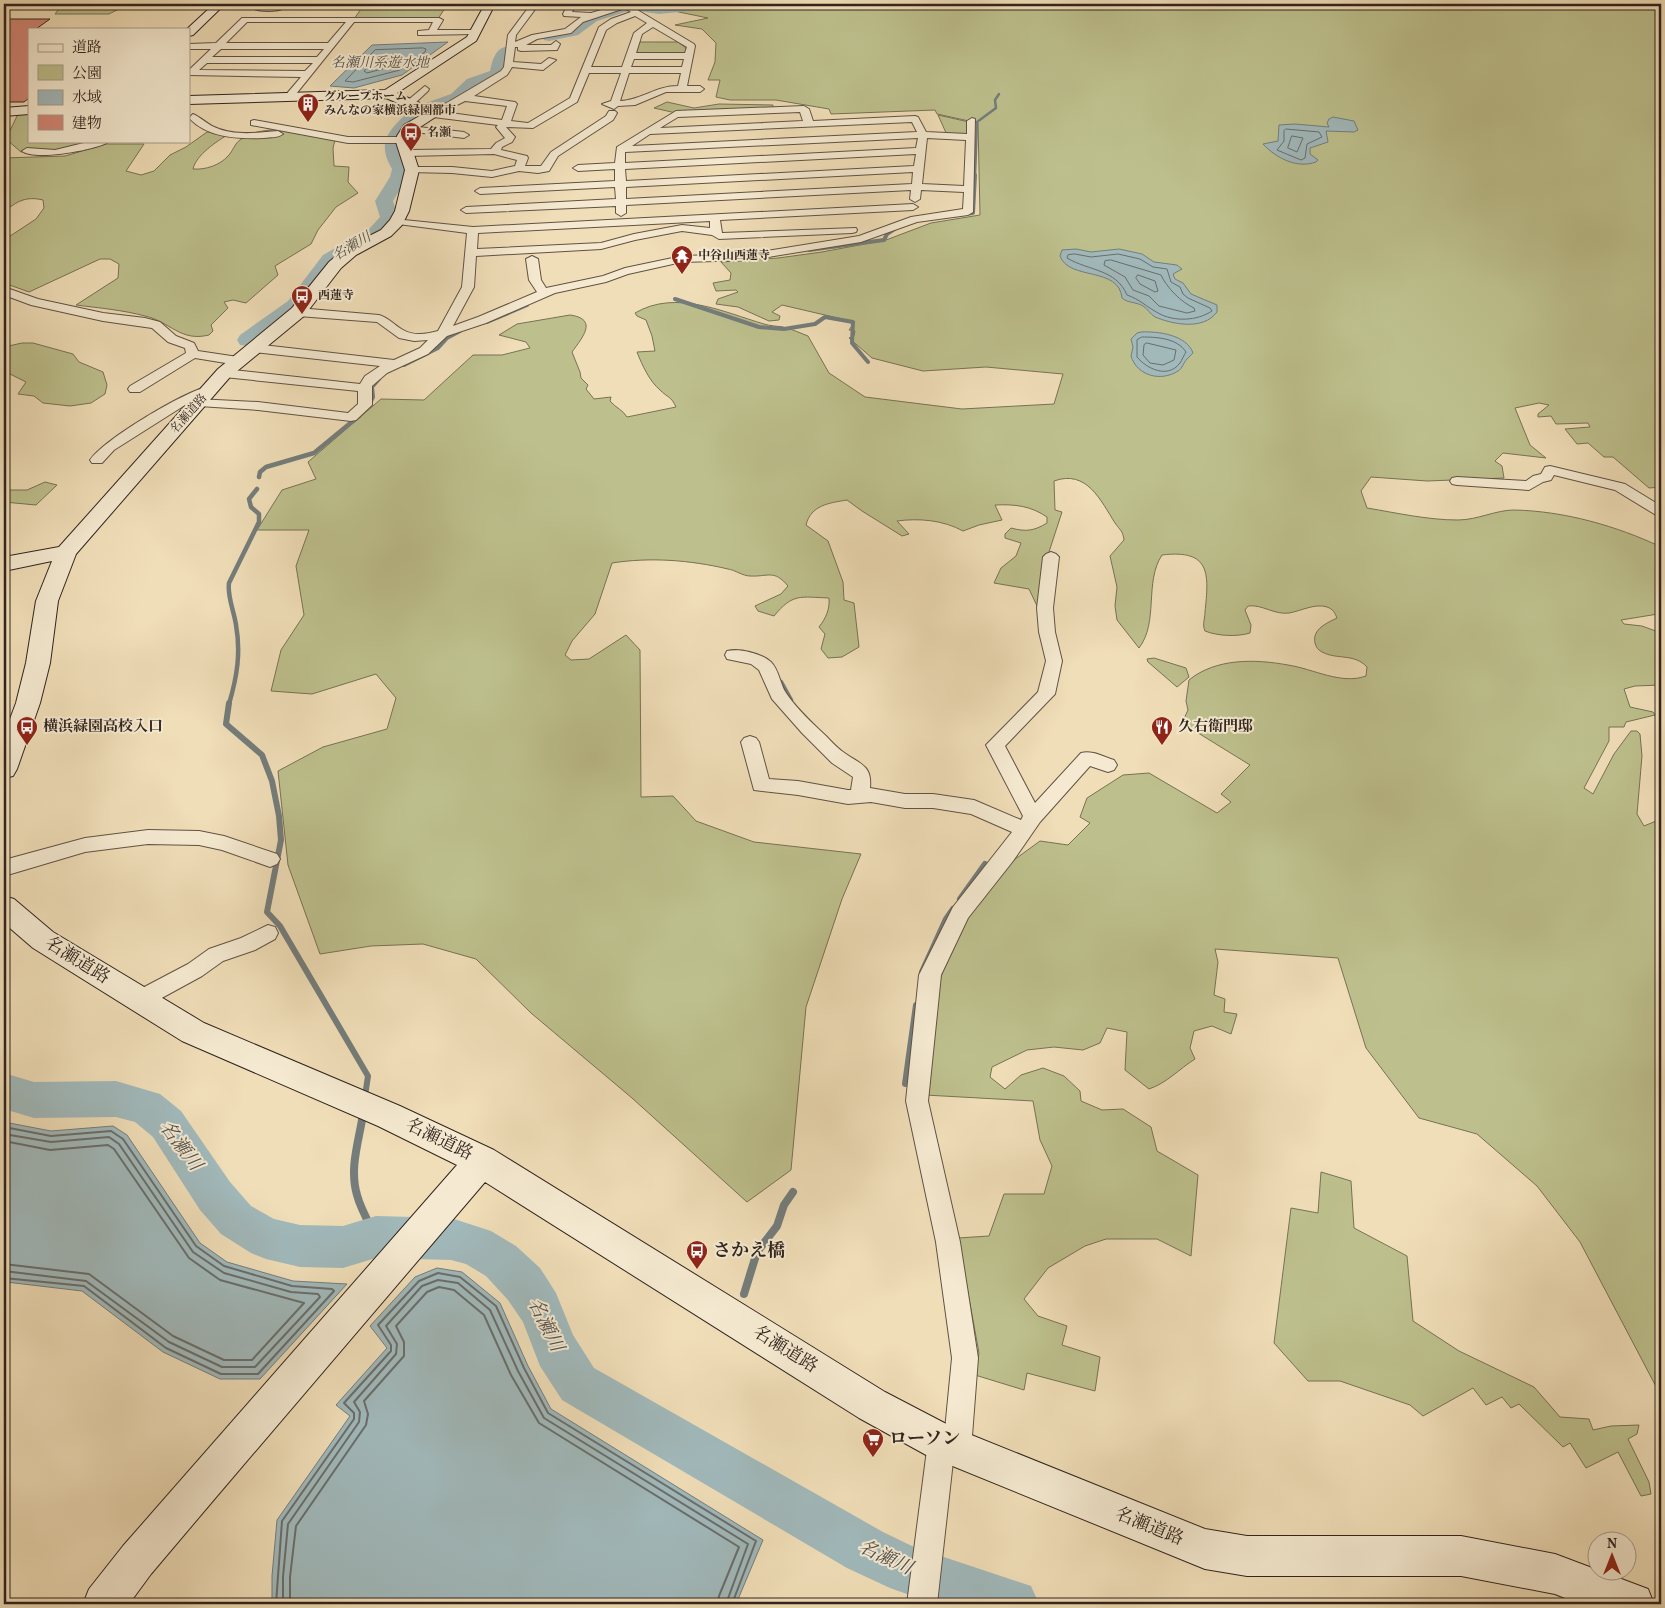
<svg xmlns="http://www.w3.org/2000/svg" width="1665" height="1608" font-family="Vollkorn,'Noto Serif JP',serif">
	<style>
		.green { fill: #bdc08d; stroke: #777256 }
		.water { fill: #a1b9bb; stroke: #747d7c }
		.lines { fill: none; stroke-linecap: round; stroke-linejoin: round }
		.shore-far1 { stroke: #696e6c; stroke-width: 1 }
		.shore { stroke: #696e6c; stroke-width: 2 }
		.stream-far4 { stroke: #747d7c; stroke-width: 2.5 }
		.stream-far3 { stroke: #747d7c; stroke-width: 4 }
		.stream-far2 { stroke: #747d7c; stroke-width: 4.5 }
		.stream-far1 { stroke: #747d7c; stroke-width: 6 }
		.stream { stroke: #747d7c; stroke-width: 8 }
		.river { fill: #a1b9bb; fill-rule: evenodd }
		.building { fill: #d38676; stroke: #31241e }
		.street-casing { stroke: #615244; stroke-width: 2 }
		.secondary-casing { stroke: #31241e; stroke-width: 2 }
		.street { fill: #f5ead1; fill-rule: evenodd }
		.secondary { fill: #f5ead1; fill-rule: evenodd }
		.labels { text-anchor: middle; dominant-baseline: central; stroke-width: 4; stroke-linejoin: round; paint-order: stroke }
		.far-poi-label { font-size: 12px; font-weight: bold; fill: #31241e; stroke: #f5ead1; text-anchor: start }
		.far-street-label { font-size: 12px; fill: #31241e; stroke: #f5ead1 }
		.far-water-label { font-size: 14px; font-style: italic; fill: #53514d; stroke: #f5ead1 }
		.poi-label { font-size: 15px; font-weight: bold; fill: #31241e; stroke: #f5ead1; text-anchor: start }
		.near-street-label { font-size: 18px; fill: #31241e; stroke: #f5ead1 }
		.near-poi-label { font-size: 18px; font-weight: bold; fill: #31241e; stroke: #f5ead1; text-anchor: start }
		.near-water-label { font-size: 19px; font-style: italic; fill: #53514d; stroke: #f5ead1 }
	</style>
	<rect width="100%" height="100%" fill="#f0deb8"/>
	<filter id="stains"><feTurbulence type="fractalNoise" baseFrequency=".004" numOctaves="4"/><feColorMatrix values="0 0 0 0 .2 0 0 0 0 .09 0 0 0 0 .02 0 0 0 .5 -.17"/></filter>
	<radialGradient id="worn" r=".72"><stop offset=".6" stop-color="#630" stop-opacity="0"/><stop offset="1" stop-color="#630" stop-opacity=".3"/></radialGradient>
	<!-- green -->
	<path class="green" d="M63 4H129L109 14H55Z
		M727 4H1661V487L1649 488 1613 457H1604L1588 443 1577 444 1565 429 1590 427 1588 423 1556 424 1551 416 1538 417V414L1549 405 1539 403 1515 408 1530 445 1546 458 1503 453 1495 461 1502 466 1504 478 1427 481 1371 477 1361 491 1367 508C1397 513 1428 520 1458 520 1477 520 1496 510 1514 510 1564 511 1617 526 1661 547V616L1658 614 1621 620 1624 624 1642 626 1661 633V685L1635 686 1624 689 1630 707 1653 712 1655 715 1626 722 1624 727H1609V741L1584 788 1593 794 1614 754 1631 731H1637L1640 734 1642 756 1637 814 1644 826 1661 819V1396L1580 1242 1537 1186 1477 1134 1419 1118 1366 1048 1338 958 1215 949 1218 962 1214 995 1225 999 1224 1012 1237 1014 1231 1034 1212 1026 1194 1031 1190 1048 1195 1059C1179 1069 1167 1083 1149 1089L1125 1070 1127 1032 1107 1028 1100 1043 1083 1050 1054 1047 1027 1050 992 1067 990 1077 1005 1089 1021 1075 1043 1068 1064 1076 1080 1091 1081 1101 1102 1110 1123 1109 1151 1127 1157 1151 1198 1175 1191 1256 1157 1239H1106L1085 1246 1048 1268 1024 1299 1038 1316 1067 1326 1062 1345 1100 1357 1095 1391 1027 1373 1024 1390 975 1375 979 1353 958 1238 989 1236 1004 1194H1044L1052 1166 1040 1140 1033 1101 925 1095 940 978 969 915 1014 860 1040 841 1068 845 1090 823 1080 817 1087 798 1123 775 1149 773 1217 813 1231 802 1221 794 1250 765 1182 723 1188 710 1186 701 1189 680C1216 658 1255 659 1288 665 1314 669 1341 685 1366 676L1367 667C1354 653 1337 660 1322 652 1318 650 1316 647 1315 643 1312 629 1327 623 1337 618 1335 613 1333 609 1327 607 1315 603 1301 611 1289 613 1274 615 1262 604 1248 606L1245 610 1251 625 1250 633C1237 637 1217 636 1205 631 1202 624 1205 619 1205 612 1209 574 1211 549 1162 555 1144 582 1159 622 1139 648L1117 620 1115 606 1117 587 1110 556 1124 540C1123 531 1120 530 1115 523 1101 501 1087 469 1054 481L1055 510 1062 512 1047 558 1038 608 1029 589 994 583 1001 568 1016 556 1021 543 1005 538V534L1011 528C1026 532 1034 531 1047 523V517C1031 506 1015 504 995 505L1002 520 979 525 963 531C943 520 919 518 897 521L909 534 902 536 862 511 847 500C829 503 811 505 806 525L828 541 843 582 844 600 854 603 859 647 842 657 828 658 821 649 825 634 819 627C826 618 830 609 829 598 800 597 793 593 774 616L758 611 755 606 781 594 788 586C774 569 768 577 750 576 743 576 735 570 728 569 690 560 650 557 612 563L595 614 572 641 565 655 571 660 589 659 626 635 640 650 641 797 673 796 696 821 754 842 861 854 842 899 806 1007 791 1170 747 1202 632 1098 531 1013 476 959 423 944 371 946 320 954 288 865 278 771 323 747 387 729 396 698 376 674 312 694 271 691 281 650 304 615 296 566 309 530H257L282 490 316 479 308 462 381 399 424 400 473 355H502L530 348 526 342 499 335 517 324 570 315C599 319 582 338 572 352L580 372 581 378 588 385 586 389 594 399 611 397 610 401C616 408 623 410 627 417L676 407C671 396 668 398 660 390 650 382 642 365 637 352L655 351 652 336 646 320 637 316 635 313C676 289 723 312 764 324 770 326 777 326 783 327 792 329 800 333 808 336L829 373 865 397 962 409 1054 404 1063 374 986 367 923 371 872 358 849 338 854 336 855 331 849 330 855 322 782 305 772 312 780 316 779 320 769 321 738 307 716 304 718 299 738 292 736 290 716 291 713 283 730 280 731 273 721 262 778 258 822 252 886 240 931 223 980 215 978 123 937 114 935 110 831 114 829 109 776 100H730L716 97 720 80H708L715 62 716 43 702 29 675 25 708 18 674 11 679 9Z
		M445 8 438 19H354L361 9Z
		M637 42H678L686 48 685 54H634Z
		M667 102 694 108 719 104 773 105V109L676 113 654 108Z
		M29 113V141H101L72 150 21 152 6 139 18 114Z
		M938 115 969 122 968 135H947Z
		M282 129 335 140 333 148 334 166 349 167 348 182 358 193 336 207 318 230 311 244 275 266 278 275 246 303 233 300 224 302 228 308 211 325 213 331 209 335C180 342 171 322 145 316 123 310 99 308 76 305L118 278 119 264 110 259H100L29 292 4 283V240L36 219 44 208 43 200C26 196 17 201 4 212V158L65 156 106 144H144L126 171 141 175 154 171 170 155 186 147 207 132 229 134C217 141 196 155 193 169 206 170 220 165 228 156 233 151 235 143 240 140 250 131 269 130 282 129Z
		M22 343H33L73 354 79 362 103 372 107 385 105 394 91 403 70 406 43 403 34 396 18 394 26 382 4 371V347Z
		M45 482 57 485 36 505 4 502V490H27Z
		M1154 658 1186 668 1189 677 1177 687 1148 662 1147 659Z
		M1321 1172 1351 1181 1354 1228 1407 1256 1413 1321 1459 1351 1534 1387 1560 1417 1589 1419 1593 1430 1611 1426 1639 1425 1637 1434 1628 1439 1649 1482 1651 1494 1641 1496 1618 1452 1586 1468 1570 1443 1563 1447 1519 1404 1511 1408 1502 1397 1486 1405 1473 1388 1423 1416 1410 1405 1340 1381H1308L1274 1343 1291 1208 1318 1213Z"/>
	<!-- water -->
	<path class="water" d="M448 42 402 75 354 88 330 86 372 45Z
		M1333 117 1354 121 1358 130 1354 132 1326 131 1328 142 1310 148V154L1318 160 1316 162C1297 169 1276 158 1263 144L1278 141 1279 125 1295 124 1329 127 1327 123 1329 119Z
		M1076 249 1091 252 1119 249 1142 254 1154 262 1177 265 1182 269 1173 274 1175 279 1183 283 1191 294 1217 305V312C1203 331 1172 324 1155 317 1150 314 1148 309 1143 306 1137 302 1127 303 1122 298 1119 266 1069 281 1060 256L1062 250Z
		M1141 332C1158 331 1187 335 1193 353 1191 355 1189 357 1187 359 1183 363 1183 368 1178 371 1161 382 1137 376 1131 356L1133 347 1131 339 1137 333Z
		M4 1122 51 1131 113 1126 127 1135 200 1243 227 1262 293 1281 347 1284 260 1379H220L163 1352 82 1291 6 1282 4 1284Z
		M437 1268 462 1272 500 1303 528 1366 551 1409 763 1540 736 1604H272V1576L277 1520 350 1416 336 1405 387 1348 370 1326 415 1277Z"/>
	<g class="lines">
		<!-- shore-far1 -->
		<path class="shore-far1" d="M423 48 426 49 425 52 400 70 353 82 345 81 375 50Z
			M403 55 405 59 397 65 367 73 364 71 377 56Z
			M1286 129 1319 132 1322 137 1307 144 1305 158 1301 160 1277 150 1284 141V131Z
			M1292 136 1303 138 1297 152 1288 148Z
			M1075 254 1091 257 1118 254 1140 259 1153 267 1167 269 1171 282 1180 287 1183 294 1188 298 1210 308 1212 311C1197 321 1174 322 1158 313 1147 307 1139 299 1127 295 1116 269 1089 271 1067 258L1068 255Z
			M1111 260 1161 275C1167 288 1181 302 1194 308L1195 311 1187 313 1159 306 1149 296 1133 290 1125 277 1104 265 1105 261Z
			M1138 275 1155 281 1158 291 1155 292 1140 284 1136 278Z
			M1142 337C1157 337 1177 338 1186 352 1184 355 1182 360 1180 363 1168 379 1147 369 1137 357V340Z
			M1147 343 1176 350 1174 360 1163 365 1150 363 1143 355 1144 345Z"/>
		<!-- shore -->
		<path class="shore" d="M4 1127 51 1136 111 1131 123 1139 196 1246 224 1266 292 1286 332 1289 334 1291 258 1374H221L166 1348 84 1286 4 1278
			M4 1134 51 1142 109 1137 119 1144 193 1252 224 1273 291 1292 318 1294 320 1297 255 1367H222L169 1342 86 1281 4 1271
			M4 1141 50 1150 108 1145 114 1149 189 1258 220 1280 304 1303 252 1360H224L173 1336 89 1274 4 1264
			M276 1604 282 1521 354 1419V1413L344 1403 391 1351V1345L378 1325 419 1281 438 1273 460 1277 496 1306 524 1368 548 1413 756 1541 732 1604
			M283 1604V1577L288 1524 359 1422 360 1412 354 1402 396 1354 397 1344 386 1326 422 1286 438 1280 458 1283 490 1310 518 1371 544 1418 748 1544 726 1604
			M290 1604V1577L296 1526 366 1425 368 1414 364 1401 404 1356V1342L396 1326 427 1292 439 1287 454 1290 484 1315 511 1375 539 1423 739 1547 719 1596 718 1604"/>
		<!-- stream-far4 -->
		<path class="stream-far4" d="M975 176 977 122 996 108 995 100 999 94"/>
		<!-- stream-far3 -->
		<path class="stream-far3" d="M964 214 973 213 975 175
			M809 250 884 240 887 234 896 228
			M675 299 759 327 784 329 815 324 825 317 853 322 852 343 868 362
			M487 322 527 305
			M404 365 438 348 447 338 460 331
			M369 405 373 397 372 387 379 379"/>
		<!-- stream-far2 -->
		<path class="stream-far2" d="M369 406 370 404
			M259 477 260 472 266 467 314 453 359 416
			M781 682 791 700
			M229 704C237 677 241 653 236 625 234 611 227 596 229 583L259 522V514L251 507 249 499 257 489"/>
		<!-- stream-far1 -->
		<path class="stream-far1" d="M229 703 226 724 262 755 272 781 279 816 281 840 267 912 280 926 368 1076 365 1096
			M960 899 985 864
			M922 972 946 919 953 909
			M905 1084 916 1005"/>
		<!-- stream -->
		<path class="stream" d="M365 1097V1095
			M363 1114C359 1141 349 1168 357 1195 361 1210 369 1223 376 1237
			M744 1294 757 1252 777 1226 784 1205 793 1192"/>
		<!-- river -->
		<path class="river" d="M624 4 659 6 724 4 717 8 659 14 639 11 625 12 597 21 578 35 549 41 544 40 542 37 544 34 568 29 587 15Z
			M505 47 510 48 512 51 502 74 497 75 495 79 477 85 463 100 435 110 424 111C424 115 419 119 415 123 399 140 397 149 410 169 407 182 399 190 393 201L398 218 383 237 337 263 302 309 256 345 248 346 240 345 237 340 240 335 288 301 323 255 369 229 380 217 375 201 390 177 392 169C375 140 391 129 411 109L422 108 423 104 451 94 467 79 490 71C492 62 495 49 505 47Z
			M4 1073 34 1082 116 1081 160 1094 181 1111 230 1182 251 1206 274 1219 300 1225 343 1226 376 1216 451 1218 491 1231 516 1246 540 1268 556 1293 573 1335 594 1368 883 1532 914 1547 1031 1586 1039 1604H935L890 1588 847 1568 562 1400 540 1366 523 1322 508 1300 486 1276 466 1264 451 1260 376 1258 343 1268 300 1267 266 1259 251 1253 221 1234 200 1210 153 1137 135 1122 116 1117 34 1118 4 1109Z"/>
	</g>
	<!-- building -->
	<path class="building" d="M4 19H50L36 29H29V98L24 102H4Z"/>
	<g class="lines">
		<!-- street casing -->
		<g class="street-casing">
			<path id="street" d="M256 4 280 6 284 8C278 12 258 12 252 8Z
				M454 4 447 9H418L414 7 418 5Z
				M531 4H539L516 35 515 42 532 35 565 29 581 17 564 16 563 14 568 4H576L572 12 591 13 621 4H631L639 11 694 44 695 46 687 86H700L704 89 700 92H666L635 105 618 106 614 109 602 104 611 101 621 73H589L577 102 533 128 506 127 515 137 512 142 502 147 501 150 527 156 528 158 525 166H541L551 152 606 116 609 111H615L617 113 613 120 558 156 549 171 538 173 519 171 492 177 452 173 408 172V168L412 167H452L492 171 515 166 517 160 494 154 407 156 402 153 407 150 491 149 496 143 505 138 496 127 498 125 433 117 428 114 501 71 504 67 508 35ZM625 8 631 12 611 19 599 27 570 98 528 123 511 121 517 104 515 102 474 96 507 75 512 67 543 70 556 60 549 58 541 64 513 62 515 47H518V50L521 51 557 50 560 44 556 41 551 45H526L537 39 571 33 583 22ZM635 16 647 23 634 33 622 67H591L606 30 617 23ZM653 27 687 47 685 53H636L642 34ZM634 59H684L682 67H631ZM629 73H681L678 86C655 86 642 100 620 101ZM465 101 507 106 502 120 443 112Z
				M242 18H439L443 20 437 30H474L478 32 474 34 421 35H418V31L429 30 433 22H354L292 99 289 100 284 97 301 77 189 75V70L211 49H189V44L216 43ZM247 22H346L328 43H226ZM221 49H324L317 57H212ZM207 63H313L305 71 199 70Z
				M425 86 429 89 428 91 413 105H407V101Z
				M804 106 809 109 813 121 915 116 918 117 926 132 967 134V121L972 118 975 119 973 212 968 215 917 222 861 242 749 260 682 262 628 274 606 282 555 293 486 323 447 336 428 354 387 373 372 386V405L356 420 351 421 258 410 199 406 194 405 193 400 114 450 102 463H92L90 460C106 438 182 393 209 386L216 390 214 393 196 399 258 402 348 413 358 404V391L224 377 218 373 224 369 360 384 365 376 380 366 253 352 247 348 253 344 394 360 420 348 428 340 414 341 399 338 377 322 298 316 292 312 298 308 379 315C389 318 394 325 403 330 413 336 428 334 438 331L462 287 467 233 398 224 393 221 394 219 473 227 913 204 918 207 913 210 720 220 722 233 856 228 857 230 856 232 852 233 719 239 712 235 682 231 635 240 601 249 476 256 474 287 453 326 478 317 537 292 529 280 526 259 532 256 538 259 541 280 546 288 603 276 625 268 682 256 749 254 859 236 911 217 963 209 964 192 921 190 920 199 915 202 910 199 911 190 626 205V213L621 216 616 213V206L466 213 461 210 466 207 616 199 615 187 480 194 475 191 480 188 615 181V169L578 171 573 168 578 165 615 163 617 147 676 111ZM800 112 803 121 660 128 678 117ZM912 122 917 132 632 146 650 134ZM918 138 916 148 625 163V152ZM927 138 966 140 964 186 922 184ZM916 154 914 166 626 181 625 169ZM913 172 912 184 626 199V187ZM710 221V228L682 225 634 234 601 243 477 249 478 233Z
				M193 114C200 117 206 123 214 127 233 136 257 133 278 131L283 134C278 138 270 137 264 138 237 139 208 138 189 118Z
				M254 120 348 137H403L408 140 403 143H348L251 125V121Z
				M409 126 464 132 469 135 464 138 406 131 404 129Z
				M92 141H110C98 150 34 161 22 151L27 148 55 150Z
				M4 287 38 299 103 313 145 318 160 322 176 336 194 343 198 351 238 357 244 361 238 365 195 358 140 392H130L128 389 130 386 186 353 185 348 168 342 152 328 103 321 31 305 4 295Z
				M1550 466 1625 484 1661 506V516L1656 515 1615 490 1554 475 1551 480 1543 482 1529 490 1457 485 1452 484 1450 481 1452 478 1457 477 1526 481 1533 476 1541 474 1545 467Z
				M1051 552 1056 554 1059 557 1053 608 1055 632 1062 661 1055 694 1005 746 1035 803 1081 753C1092 750 1104 757 1114 760L1117 765 1114 770 1108 772 1090 766 1040 822 1013 861 968 918 941 975 928 1101 960 1242 978 1358 971 1449 967 1459 957 1463 953 1461 937 1604H907L928 1442 932 1432 942 1428 945 1430 952 1358 936 1242 906 1101 919 975 953 907 1012 832 971 814 933 808H905L871 802 848 804 798 795 754 790 741 742 744 738 750 736 756 738 759 742 769 779 798 781 848 790H851L853 777 832 763 802 733 772 699 759 670 751 664 727 659 725 655 727 651C739 648 761 653 771 662 779 670 780 684 786 693 797 709 812 723 826 736 832 742 838 749 846 754 862 765 872 766 870 788L905 794H933L974 800 1021 820 1023 816 986 745 1038 692 1046 661 1039 632 1037 608 1043 557 1046 554Z
				M148 830 199 831 224 836 277 854 280 859 277 864 270 867 222 850 199 845 148 844 85 852 4 876V860L85 838Z
				M268 925 275 927 278 933 275 939 255 950 223 961 202 976 147 1006 139 1009 131 1006 128 1000 131 994 188 964 209 949 241 938Z"/>
		</g>
		<!-- secondary casing -->
		<g class="secondary-casing">
			<path id="secondary" d="M214 4H225L193 35 189 36V29H187Z
				M485 4H495L476 41 397 93 438 111 440 114 414 131 411 136 410 142 419 170 409 211 402 225 391 236 356 255 341 268 304 316 230 377 76 554 58 601 50 663 40 703 17 769 13 776 4 778V735L16 703 26 663 36 601 52 561 4 571V557L59 547 218 369 292 308 329 262 344 249 381 230 390 220 395 211 405 170 396 142 397 136 404 125 423 114 386 98 189 104V96L385 90 467 37Z
				M29 106V114L4 116V108Z
				M4 896 14 899 53 932 204 1023 400 1106 494 1150 885 1392 954 1428 1205 1529 1247 1536H1461L1555 1554 1648 1589 1654 1604H1580L1555 1594 1461 1576H1247L1205 1569 928 1456 859 1418 485 1182 217 1496 151 1574 129 1604H83L89 1589 123 1546 457 1165 378 1126 182 1041 33 948 4 923Z"/>
		</g>
		<!-- street -->
		<use href="#street" class="street"/>
		<!-- secondary -->
		<use href="#secondary" class="secondary"/>
	</g>
	<!-- icons -->
	<defs>
		<g id="building-pin" transform="scale(1.125)"><path d="M0 17L-7.5 6A9.5 9.5 0 1 1 7.5 6Z" fill="#8f2418" stroke="#f5ead1"/><path d="M-4-6H4V6H1V3H-1V6H-4ZM-2.5-4.3h1.7v1.8h-1.7ZM.8-4.3h1.7v1.8H.8ZM-2.5-1h1.7V.8h-1.7ZM.8-1h1.7V.8H.8Z" fill="#fff"/></g>
		<g id="bus-pin" transform="scale(1.125)"><path d="M0 17L-7.5 6A9.5 9.5 0 1 1 7.5 6Z" fill="#8f2418" stroke="#f5ead1"/><path d="M-5-6H5V4H4V6H2V4H-2V6H-4V4H-5ZM-3.5-4V0h7V-4ZM-3.5 1.2v1.5H-2V1.2ZM2 1.2v1.5H3.5V1.2Z" fill="#fff"/></g>
		<g id="temple-pin" transform="scale(1.125)"><path d="M0 17L-7.5 6A9.5 9.5 0 1 1 7.5 6Z" fill="#8f2418" stroke="#f5ead1"/><path d="M0-6L5-2H3V0L6.5 2.5H4V6H1.5V3h-3V6H-4V2.5H-6.5L-3 0V-2H-5Z" fill="#fff"/></g>
		<g id="restaurant-pin" transform="scale(1.125)"><path d="M0 17L-7.5 6A9.5 9.5 0 1 1 7.5 6Z" fill="#8f2418" stroke="#f5ead1"/><path d="M-5-6h1v4h1v-4h1v4h1v-4h1v5L-1.5 .5V6h-2V.5L-5-1ZM5-6V6H3V1.5H1.5Q1.5-4 5-6Z" fill="#fff"/></g>
		<g id="supermarket-pin" transform="scale(1.125)"><path d="M0 17L-7.5 6A9.5 9.5 0 1 1 7.5 6Z" fill="#8f2418" stroke="#f5ead1"/><path d="M-6-5.5h2.5l.6 2H6L4.5 2H-2.5L-4.4-4H-6ZM-1.5 3.2a1.3 1.3 0 1 0 .1 0ZM3 3.2a1.3 1.3 0 1 0 .1 0Z" fill="#fff"/></g>
	</defs>
	<g fill-rule="evenodd">
		<use href="#building-pin" x="308" y="104"/>
		<use href="#bus-pin" x="411" y="133"/>
		<use href="#temple-pin" x="682" y="256"/>
		<use href="#bus-pin" x="302" y="296"/>
		<use href="#bus-pin" x="27" y="727"/>
		<use href="#restaurant-pin" x="1162" y="727"/>
		<use href="#bus-pin" x="697" y="1251"/>
		<use href="#supermarket-pin" x="873" y="1439"/>
	</g>
	<g class="labels">
		<!-- far-poi labels -->
		<g class="far-poi-label">
			<text x="324" y="97">グループホーム<tspan x="324" dy="14">みんなの家横浜緑園都市</tspan></text>
			<text x="427" y="133">名瀬</text>
			<text x="698" y="256">中谷山西蓮寺</text>
			<text x="318" y="296">西蓮寺</text>
		</g>
		<!-- far-street labels -->
		<g class="far-street-label">
			<text transform="translate(189 414) rotate(-49)">名瀬道路</text>
		</g>
		<!-- far-water labels -->
		<g class="far-water-label">
			<text x="380" y="63">名瀬川系遊水地</text>
			<text transform="translate(352 247) rotate(-31)">名瀬川</text>
		</g>
		<!-- poi labels -->
		<g class="poi-label">
			<text x="43" y="727">横浜緑園高校入口</text>
			<text x="1178" y="727">久右衛門邸</text>
		</g>
		<!-- near-street labels -->
		<g class="near-street-label">
			<text transform="translate(77 961) rotate(32)">名瀬道路</text>
			<text transform="translate(439 1140) rotate(26)">名瀬道路</text>
			<text transform="translate(785 1350) rotate(32)">名瀬道路</text>
			<text transform="translate(1149 1527) rotate(22)">名瀬道路</text>
		</g>
		<!-- near-poi labels -->
		<g class="near-poi-label">
			<text x="713" y="1251">さかえ橋</text>
			<text x="889" y="1439">ローソン</text>
		</g>
		<!-- near-water labels -->
		<g class="near-water-label">
			<text transform="translate(180 1146) rotate(53)">名瀬川</text>
			<text transform="translate(545 1325) rotate(64)">名瀬川</text>
			<text transform="translate(885 1558) rotate(25)">名瀬川</text>
		</g>
	</g>
	<!-- margin -->
	<rect width="1665" height="1608" fill="none" stroke="#f0deb8" stroke-width="20"/>
	<rect x="5" y="5" width="1655" height="1598" fill="none" stroke="#31241e" stroke-width="2.5"/>
	<rect x="10" y="10" width="1645" height="1588" fill="none" stroke="#31241e"/>
	<!-- legend -->
	<rect x="28" y="28" width="162" height="115" fill="#f5ead1" stroke="#a79b89"/>
	<rect x="38" y="44" width="25" height="8" fill="#f5ead1" stroke="#a79b89"/>
	<text x="72" y="52" font-size="15" fill="#31241e">道路</text>
	<rect x="38" y="65" width="25" height="15" fill="#bdc08d" stroke="#a79b89"/>
	<text x="72" y="78" font-size="15" fill="#31241e">公園</text>
	<rect x="38" y="90" width="25" height="15" fill="#a1b9bb" stroke="#a79b89"/>
	<text x="72" y="102" font-size="15" fill="#31241e">水域</text>
	<rect x="38" y="115" width="25" height="15" fill="#d38676" stroke="#a79b89"/>
	<text x="72" y="128" font-size="15" fill="#31241e">建物</text>
	<!-- north arrow -->
	<g transform="translate(1612 1556)"><circle r="24" fill="#f5ead1" stroke="#a79b89"/>
	<path d="M0-4L9 19L0 12L-9 19Z" fill="#8f2418"/>
	<text y="-8" font-size="14" font-weight="bold" text-anchor="middle" fill="#31241e">N</text>
	</g>
	<rect width="100%" height="100%" filter="url(#stains)"/>
	<rect width="100%" height="100%" fill="url(#worn)"/>
</svg>
